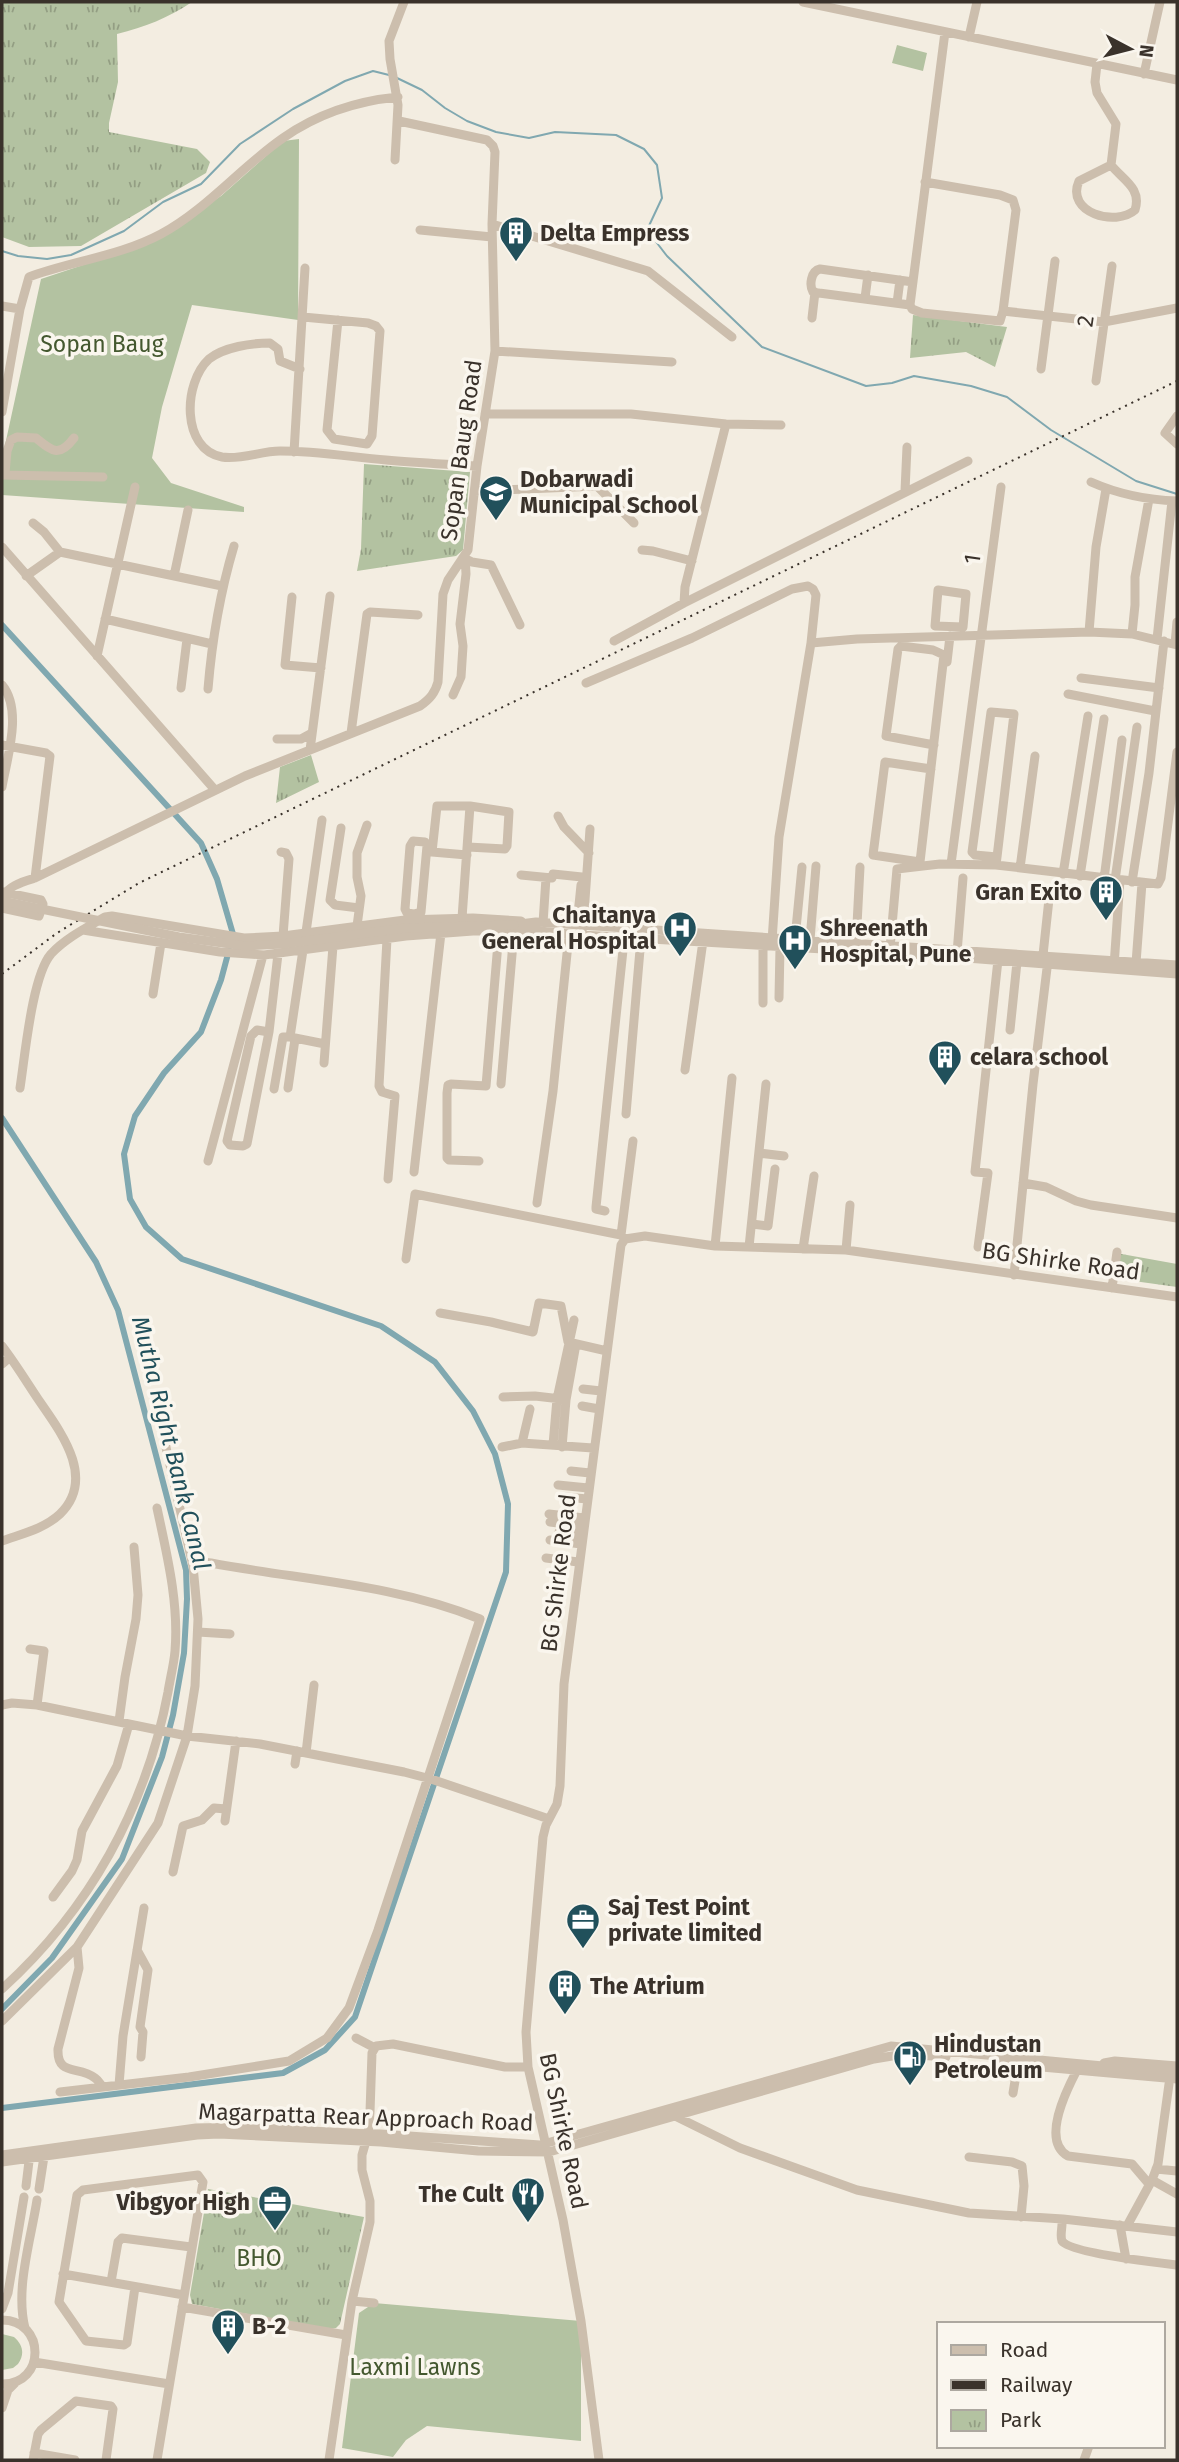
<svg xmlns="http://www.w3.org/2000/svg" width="1179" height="2462" font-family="'Fira Sans',sans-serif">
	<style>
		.park { fill: url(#park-tufts) }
		.garden { fill: #b3c2a1 }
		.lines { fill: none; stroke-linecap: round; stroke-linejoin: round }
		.stream { stroke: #80a8b0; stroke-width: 2 }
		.canal { stroke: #80a8b0; stroke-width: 6 }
		.minor { stroke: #ccbead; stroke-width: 9 }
		.rail { stroke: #3a322b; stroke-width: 2; stroke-dasharray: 2 5; stroke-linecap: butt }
		.minor-bridge { stroke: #ccbead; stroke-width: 9 }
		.labels { text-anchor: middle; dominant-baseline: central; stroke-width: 7; stroke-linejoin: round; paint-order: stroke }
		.poi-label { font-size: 23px; font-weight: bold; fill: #3a322b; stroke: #faf6ee; text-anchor: start }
		.street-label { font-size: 23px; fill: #3a322b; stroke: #faf6ee }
		.park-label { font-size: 23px; fill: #44582f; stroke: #faf6ee }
		.water-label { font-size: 24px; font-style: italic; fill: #21505b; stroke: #faf6ee }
	</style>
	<defs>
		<pattern id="park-tufts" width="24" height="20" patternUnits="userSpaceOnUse" patternTransform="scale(1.75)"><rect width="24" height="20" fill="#b3c2a1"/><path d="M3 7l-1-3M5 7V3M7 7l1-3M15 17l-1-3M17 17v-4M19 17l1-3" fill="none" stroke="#939e83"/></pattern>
	</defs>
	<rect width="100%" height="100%" fill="#f3ede1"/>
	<!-- park -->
	<path class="park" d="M2 2H192C168 18 145 27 117 34L118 82 109 123V132L197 149 210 162 206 173 81 246 29 247 2 237Z
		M913 315 1007 327 995 367 966 352 910 358Z
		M364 464 470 472 463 550 456 556 357 571 361 549Z
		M311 755 319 782 276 803 280 767Z
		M1116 1253 1177 1264V1287L1112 1278Z
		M208 2189 364 2217 340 2324 336 2328 330 2329 192 2304 190 2295Z"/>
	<!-- garden -->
	<path class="garden" d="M897 45 927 53 923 71 892 63Z
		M299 139 298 320 192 305 162 407 152 458 171 483 244 507V512L2 495V459L41 279 107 257 162 234 221 196 283 141Z
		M374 2303 581 2321V2441L427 2426 406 2440 393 2457 342 2448 359 2313Z
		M2 2334 14 2337C23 2345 25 2354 18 2364L13 2368 2 2370Z"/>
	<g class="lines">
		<!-- stream -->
		<path class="stream" d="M397 78 422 90 445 108 467 121 496 132 529 138 555 132 616 135 644 149 657 165 662 198 647 230 667 256 762 347 866 386 892 383 914 376 971 386 1007 397 1051 430 1136 481 1177 494
			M2 251 18 256 47 259 71 255 124 231 163 202 201 184 240 144 293 109 345 81 373 71 389 75"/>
		<!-- canal -->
		<path class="canal" d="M2 625 201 843 217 879 233 934 231 939
			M2 1118 96 1262 118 1310 186 1570 187 1599 184 1653 173 1715 162 1757 122 1859 52 1958 2 2009
			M2 2108 283 2073 325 2050 355 2017 506 1572 508 1504 495 1454 473 1411 435 1362 381 1326 182 1259 146 1227 130 1199 124 1154 135 1116 164 1073 201 1032 221 980 229 950"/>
		<!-- minor -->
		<path class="minor" d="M803 2 1177 80
			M969 37 977 2
			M1097 64 1095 82 1097 93 1116 124 1111 165C1123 180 1142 188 1135 210 1116 227 1065 213 1079 181L1111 165
			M1144 74 1160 2
			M395 160 398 105 390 59 389 41 404 2
			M925 182 1000 195 1013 200 1016 210 1003 311 1000 321 922 313 912 309 910 305 945 32
			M492 224 648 271 732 337
			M420 230 492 237
			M865 298 868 275
			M897 303 900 280
			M910 305 819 293 813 292C809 285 811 271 820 269L913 282
			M2 306 20 309
			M1003 311 1104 322 1177 308
			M303 317 368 323 376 326 380 331 372 436 367 444 334 439 327 430 338 320
			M812 318 815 292
			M495 351 672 362
			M300 369 280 361 278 349 270 343C252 343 224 347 209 359 183 383 181 449 222 457 241 460 261 451 280 451 316 451 351 457 386 460 417 463 447 464 477 466
			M1041 369 1055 261
			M1096 381 1112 266
			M2 412 20 309 29 277C72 261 120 256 161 234 207 209 241 167 283 138 317 114 357 101 398 97
			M485 414H631L726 424 781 425
			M1177 416 1165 433 1177 444
			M294 452 305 268
			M5 473 7 451 11 440 17 437 36 438C52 451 59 458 74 438
			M2 475 103 477
			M1091 482C1118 494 1148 500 1177 501
			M475 491 597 486 634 523
			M905 491 907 447
			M33 523 44 532 60 552
			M2 547 215 790
			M642 550 653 551 692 561
			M466 559 472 562 491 565 520 625
			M26 576 60 552 222 586
			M174 576 188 510
			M938 590 966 594 963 627 935 626Z
			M292 597 285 665 321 668
			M684 603 968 461
			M105 619 212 644
			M1089 632 1096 547 1106 489
			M1132 634 1135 605V577L1149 499
			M1157 639 1172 501
			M614 641 684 603 685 587 726 424
			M811 643 857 639 1089 632 1132 634 1177 645
			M1175 644 1177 622
			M97 656 135 487
			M947 662 950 636
			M1081 678 1159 688
			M586 683 692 638 792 589 808 586 813 589 816 595 811 643 779 837 772 941
			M2 685C23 710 7 758 2 787
			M181 688 187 639
			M208 689C212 640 220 593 234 546
			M1068 694 1155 711
			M453 695 461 677 463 646 460 624 466 574 465 555
			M351 733 367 614 370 612 418 615
			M277 739H301L312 733
			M2 745 46 753 50 756 35 878
			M310 750 330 596
			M931 769 885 762 873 855 920 862 944 655 933 650 901 646 898 649 886 736 934 745
			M558 816 564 827 589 853
			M341 828 330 900 335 905 359 908
			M281 852 286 853 289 859 283 936
			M467 855 432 852 437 806H470L509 812 507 846 505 849 468 847
			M951 864 1001 487
			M996 865 997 857 1014 714 991 712 972 852 975 855 997 857
			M1020 868 1035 756
			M1063 874 1088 716
			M521 875 552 878 553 874 582 877
			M1080 876 1104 719
			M1104 879 1122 740
			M1115 880 1137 727
			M1132 882 1149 773 1164 641
			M2 899C7 886 22 882 35 878L245 776 420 706C430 699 435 693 438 682L443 594 448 580 468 550 477 466 495 351 492 224 495 152 493 146 487 140 399 121
			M2 908 39 916 43 904 41 900 3 892
			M462 918 470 806
			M413 920 414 914 407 913 405 909 410 846 413 841 425 842 427 846 421 912 414 914
			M543 923 546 878
			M520 924 536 922 1177 965
			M514 925 536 931 581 935 928 955 1177 974
			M577 925 581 885
			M357 926 361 896 357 877V853L367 825
			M583 928 590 829
			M83 930 220 952 264 955 406 936 473 931H524
			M306 932 322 820
			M387 939 379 1086 382 1092 395 1096 388 1179
			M795 939 802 867
			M810 940 816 866
			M856 944 860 867
			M763 946V1003
			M890 948 897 869 940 864 996 865 1158 884 1161 878 1177 752
			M303 950 290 1037 325 1044
			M957 953 963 878
			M1043 955 1049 899
			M1136 963 1142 883
			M1114 966 1120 880
			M153 994 161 943
			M779 998 780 947
			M1010 1030 1017 962
			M269 1032 257 1030 251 1036 227 1141 230 1145 243 1146 247 1144 269 1032 278 954
			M324 1063 333 946
			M685 1070 703 941
			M501 1084 514 931
			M20 1088C25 1056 32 976 51 954 66 938 86 928 105 917L112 916 244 938 283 936 405 920 473 918 521 921
			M288 1088 295 1039
			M274 1089 283 1037H290
			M626 1114 641 938
			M759 1153 784 1156
			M208 1161 263 955
			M479 1161 449 1160 447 1158V1093L448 1085 451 1084 486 1086 499 931
			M414 1172 441 933
			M1023 1183 1046 1187 1076 1201 1091 1205 1177 1218
			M537 1203 553 1091 569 934
			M605 1211 596 1209V1207L625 931
			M752 1224 768 1226 775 1169
			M621 1235 633 1141
			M715 1246 732 1078
			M749 1247 766 1084
			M978 1247 988 1173 975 1172 998 960
			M803 1249 814 1176
			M846 1250 850 1205
			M406 1259 415 1194 621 1235 625 1239
			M1014 1275 1033 1084 1048 960
			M1112 1288 1117 1252
			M440 1313 491 1322 533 1332 539 1303 561 1306 568 1342 607 1351
			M2 1346C15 1363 26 1381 38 1399 60 1431 97 1478 60 1514 44 1529 21 1534 2 1541
			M2 1364 10 1357
			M583 1389 601 1391
			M503 1397 535 1396 561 1399
			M582 1406 599 1409
			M522 1443 593 1448
			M553 1445 557 1399 574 1320
			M502 1447 522 1443 530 1409
			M562 1447 566 1400 576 1344
			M571 1471 590 1473
			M558 1485 588 1488
			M566 1497 587 1499
			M549 1514 584 1518
			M550 1522 583 1526
			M559 1532 582 1535
			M550 1540 581 1544
			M546 1558 578 1562
			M198 1632 230 1634
			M30 1649 44 1651 37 1705
			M2 1705 12 1703 37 1705 187 1736 260 1744 404 1772 431 1779 549 1819
			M119 1721 125 1677 136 1619 138 1595 134 1547
			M306 1753 314 1685
			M295 1764 297 1751
			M225 1821 236 1741
			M173 1872 183 1826 202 1820 214 1808 226 1809
			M53 1897 72 1871 77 1860 82 1831 117 1766 129 1724
			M77 1947 79 1968 58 2049C57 2077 79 2065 95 2078 98 2080 100 2084 103 2087
			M137 1950 148 1970 140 2027 143 2032 141 2057
			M2 1989C89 1910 146 1808 168 1692 170 1679 174 1664 175 1651 179 1603 167 1555 157 1508
			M2 2021 77 1947 158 1823 187 1736 195 1686 198 1619 193 1566 165 1443 160 1409
			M356 2038 375 2048
			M998 2063 1177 2079
			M1104 2063 1115 2061 1177 2066
			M1077 2070C1066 2091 1041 2141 1068 2156L1132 2164 1149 2184
			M119 2085 123 2036 144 1908
			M60 2092 189 2077 289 2061 327 2038 349 2008 378 1930 480 1619C394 1584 301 1580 211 1563L202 1562 193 1566
			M1013 2093 1016 2075
			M673 2115 740 2148 857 2190 969 2213 1063 2219 1177 2232
			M2 2155 196 2128C257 2125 319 2133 380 2134L540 2145 891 2046 1177 2073
			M969 2157 1012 2162 1022 2166 1024 2186 1021 2217
			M2 2162 197 2135 219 2134 381 2142 478 2151 549 2152 874 2059 904 2054 946 2057
			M1156 2169 1177 2171
			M1152 2180 1177 2194
			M26 2186 30 2153
			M39 2189 45 2150
			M1062 2224C1062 2229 1060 2236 1062 2241 1070 2253 1160 2263 1177 2265
			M1120 2225 1126 2259
			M1127 2226 1152 2180 1158 2164 1169 2084
			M63 2274 184 2295
			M111 2282 118 2242 122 2238 191 2247
			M135 2287 127 2343 124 2345 86 2341 59 2302 77 2195 83 2190 198 2175 203 2182 157 2460
			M352 2301 374 2303
			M182 2307 346 2335
			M2 2309 8 2293 24 2197
			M2 2320C46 2320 46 2385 2 2384
			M25 2328C15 2289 31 2239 37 2200
			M34 2362 169 2384
			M2 2408 8 2390 15 2383
			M34 2453 75 2460
			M33 2460 38 2434 41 2430 76 2401 111 2406 113 2409 106 2460
			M329 2460 352 2301 370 2222V2201L362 2170V2155L368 2134 370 2112 372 2053 376 2046 393 2044 505 2067H528
			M599 2460 581 2321 563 2220 528 2067 526 2032 543 1837 546 1825 557 1804 560 1786 564 1684 621 1245 625 1239 645 1236 715 1246 846 1250 1177 1297
			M1084 2460 1089 2446"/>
		<!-- rail -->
		<path class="rail" d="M2 974 57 933 139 883 1177 381"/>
		<!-- minor-bridge -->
		<path class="minor-bridge" d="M2 901 179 937 245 946 283 944 405 928 514 925"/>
	</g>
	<!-- icons -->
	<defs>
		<g id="building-pin" transform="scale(1.75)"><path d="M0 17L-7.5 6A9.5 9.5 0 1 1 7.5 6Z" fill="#21505b" stroke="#faf6ee"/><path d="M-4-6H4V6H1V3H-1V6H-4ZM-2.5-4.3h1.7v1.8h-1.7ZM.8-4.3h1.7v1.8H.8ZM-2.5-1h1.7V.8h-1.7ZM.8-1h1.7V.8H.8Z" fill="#fff"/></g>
		<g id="school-pin" transform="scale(1.75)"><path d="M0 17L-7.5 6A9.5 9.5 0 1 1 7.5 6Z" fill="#21505b" stroke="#faf6ee"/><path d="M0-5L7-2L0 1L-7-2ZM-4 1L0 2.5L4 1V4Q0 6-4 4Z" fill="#fff"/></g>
		<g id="hospital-pin" transform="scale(1.75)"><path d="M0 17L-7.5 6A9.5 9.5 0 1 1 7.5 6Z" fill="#21505b" stroke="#faf6ee"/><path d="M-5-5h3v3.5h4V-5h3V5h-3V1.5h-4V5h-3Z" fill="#fff"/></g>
		<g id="office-pin" transform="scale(1.75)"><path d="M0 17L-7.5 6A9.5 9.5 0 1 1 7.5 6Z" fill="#21505b" stroke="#faf6ee"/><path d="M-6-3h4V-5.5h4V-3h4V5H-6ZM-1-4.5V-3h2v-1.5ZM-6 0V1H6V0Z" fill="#fff"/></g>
		<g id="fuel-pin" transform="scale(1.75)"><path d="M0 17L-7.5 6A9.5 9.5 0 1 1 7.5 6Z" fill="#21505b" stroke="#faf6ee"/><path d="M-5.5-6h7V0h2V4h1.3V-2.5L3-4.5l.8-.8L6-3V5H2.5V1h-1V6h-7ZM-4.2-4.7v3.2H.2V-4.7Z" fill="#fff"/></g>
		<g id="restaurant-pin" transform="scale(1.75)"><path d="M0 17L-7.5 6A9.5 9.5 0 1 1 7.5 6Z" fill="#21505b" stroke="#faf6ee"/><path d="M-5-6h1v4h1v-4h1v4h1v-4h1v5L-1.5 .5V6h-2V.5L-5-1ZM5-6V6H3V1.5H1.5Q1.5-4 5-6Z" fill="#fff"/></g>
	</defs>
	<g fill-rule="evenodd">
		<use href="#building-pin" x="516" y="233"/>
		<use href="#school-pin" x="496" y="492"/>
		<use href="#building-pin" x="1106" y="892"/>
		<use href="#hospital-pin" x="680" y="928"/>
		<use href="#hospital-pin" x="795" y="941"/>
		<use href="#building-pin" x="945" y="1057"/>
		<use href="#office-pin" x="583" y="1920"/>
		<use href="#building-pin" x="565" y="1986"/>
		<use href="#fuel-pin" x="910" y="2057"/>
		<use href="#restaurant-pin" x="528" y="2194"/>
		<use href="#office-pin" x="275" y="2202"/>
		<use href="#building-pin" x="228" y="2326"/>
	</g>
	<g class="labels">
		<!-- poi labels -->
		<g class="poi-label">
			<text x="540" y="233">Delta Empress</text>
			<text x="520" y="479">Dobarwadi<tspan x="520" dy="26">Municipal School</tspan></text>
			<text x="1082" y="892" text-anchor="end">Gran Exito</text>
			<text x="656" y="915" text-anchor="end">Chaitanya<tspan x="656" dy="26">General Hospital</tspan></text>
			<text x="820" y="928">Shreenath<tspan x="820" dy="26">Hospital, Pune</tspan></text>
			<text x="970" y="1057">celara school</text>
			<text x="608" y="1907">Saj Test Point<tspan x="608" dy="26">private limited</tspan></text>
			<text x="590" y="1986">The Atrium</text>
			<text x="934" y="2044">Hindustan<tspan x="934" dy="26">Petroleum</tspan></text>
			<text x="504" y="2194" text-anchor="end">The Cult</text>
			<text x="250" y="2202" text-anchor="end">Vibgyor High</text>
			<text x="252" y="2326">B-2</text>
		</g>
		<!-- street labels -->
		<g class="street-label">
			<text transform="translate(1085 321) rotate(-82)">2</text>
			<text transform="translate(461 450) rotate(-82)">Sopan Baug Road</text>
			<text transform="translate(972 559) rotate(-82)">1</text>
			<text transform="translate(1061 1261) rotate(8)">BG Shirke Road</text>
			<text transform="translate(558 1573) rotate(-83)">BG Shirke Road</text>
			<text transform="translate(366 2117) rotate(2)">Magarpatta Rear Approach Road</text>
			<text transform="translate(564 2131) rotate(78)">BG Shirke Road</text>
		</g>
		<!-- park labels -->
		<g class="park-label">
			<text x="102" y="344">Sopan Baug</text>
			<text x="259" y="2258">BHO</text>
			<text x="415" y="2367">Laxmi Lawns</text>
		</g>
		<!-- water labels -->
		<g class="water-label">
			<text transform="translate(171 1443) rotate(76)">Mutha Right Bank Canal</text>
		</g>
	</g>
	<!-- border -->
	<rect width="1179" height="2462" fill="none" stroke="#3a322b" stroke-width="7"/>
	<!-- legend -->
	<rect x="937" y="2322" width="228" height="126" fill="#faf6ee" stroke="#ada8a0" stroke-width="2"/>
	<rect x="951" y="2345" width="35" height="10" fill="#ccbead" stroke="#ada8a0" stroke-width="2"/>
	<text x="1000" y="2357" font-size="21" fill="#3a322b">Road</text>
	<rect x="951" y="2380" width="35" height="10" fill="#3a322b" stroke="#ada8a0" stroke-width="2"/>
	<text x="1000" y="2392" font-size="21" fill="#3a322b">Railway</text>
	<rect x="951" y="2410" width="35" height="21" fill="url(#park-tufts)" stroke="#ada8a0" stroke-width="2"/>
	<text x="1000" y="2427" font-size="21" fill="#3a322b">Park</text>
	<!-- north arrow -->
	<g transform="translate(1130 49) rotate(97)" stroke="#faf6ee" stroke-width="5" paint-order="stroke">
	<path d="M0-5L12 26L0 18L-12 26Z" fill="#3a322b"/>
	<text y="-10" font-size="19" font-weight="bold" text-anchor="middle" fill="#3a322b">N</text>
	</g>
</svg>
